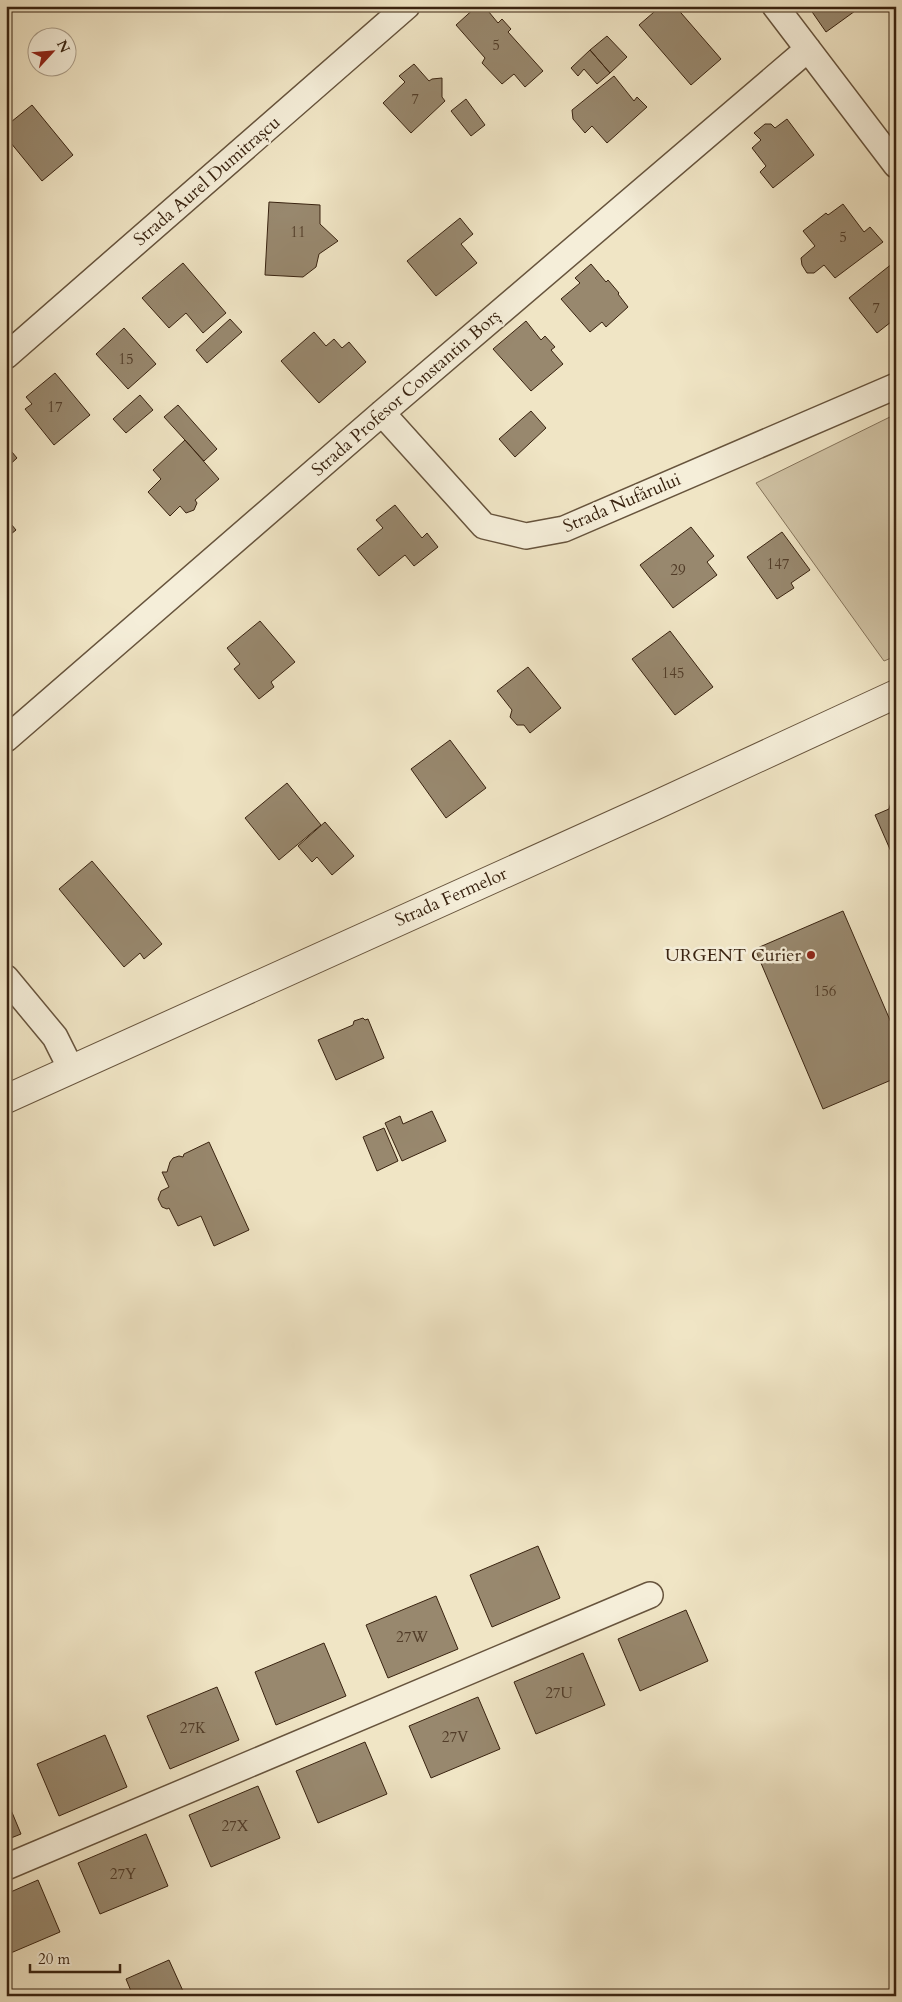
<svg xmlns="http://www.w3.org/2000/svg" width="902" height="2002" font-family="Cardo,serif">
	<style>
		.green { fill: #d1c4a6; stroke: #85745b }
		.building { fill: #98886e; stroke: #392310 }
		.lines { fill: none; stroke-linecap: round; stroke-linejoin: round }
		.minor-casing { stroke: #67543d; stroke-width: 28 }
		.tertiary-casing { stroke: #67543d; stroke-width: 30 }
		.minor { stroke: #f5eed9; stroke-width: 25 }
		.tertiary { stroke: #f5eed9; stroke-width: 28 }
		.poi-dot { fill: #8f2418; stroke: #f5eed9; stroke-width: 2 }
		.labels { text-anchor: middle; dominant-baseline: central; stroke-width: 5; stroke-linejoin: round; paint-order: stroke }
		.number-label { font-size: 15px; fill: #513c28 }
		.street-label { font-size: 18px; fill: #392310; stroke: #f5eed9 }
		.poi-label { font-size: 18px; fill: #392310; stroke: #f5eed9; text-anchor: end }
	</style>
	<rect width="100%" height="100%" fill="#f0e5c5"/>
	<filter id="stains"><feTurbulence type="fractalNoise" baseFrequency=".004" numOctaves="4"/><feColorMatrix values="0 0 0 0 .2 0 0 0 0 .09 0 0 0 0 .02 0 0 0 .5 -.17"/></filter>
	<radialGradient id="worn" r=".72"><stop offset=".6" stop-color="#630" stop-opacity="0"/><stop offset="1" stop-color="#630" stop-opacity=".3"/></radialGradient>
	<!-- green -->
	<path class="green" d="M896 414V656L884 661 756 483Z"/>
	<!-- building -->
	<path class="building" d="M477 6H484L498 23 502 19 511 29 508 32 543 71 525 87 514 74 502 84 482 63 485 58 456 25Z
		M661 6H675L721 59 691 85 639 25Z
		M808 6H862L826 32Z
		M607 36 627 57 610 73 590 50Z
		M590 50 610 73 597 84 584 69 578 76 571 68Z
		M414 64 429 81 432 79 442 78V97L445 101 411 133 383 103 405 82 399 76Z
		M614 76 634 101 637 97 647 107 607 143 592 126 585 133 573 119 572 110Z
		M466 99 485 125 471 136 451 111Z
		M32 105 73 155 42 181 6 137V126Z
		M787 119 814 155 773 188 760 172 766 166 752 148 761 140 754 133 765 124H771L775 128Z
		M269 202 320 205V224L338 241 319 254 316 267 303 277 265 275Z
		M843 204 864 232 870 227 883 242 835 278 824 265 814 273H807L802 265 801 258 815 246 803 231 826 213 828 215Z
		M460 218 473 234 461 244 477 263 436 296 407 261Z
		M183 263 226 313 203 333 186 313 169 328 142 298Z
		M893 263 896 266V318L877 333 849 298Z
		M591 264 606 282 608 280 619 293 618 294 628 307 606 327 602 322 590 332 561 299 580 283 575 278Z
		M230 319 242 332 207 363 196 350Z
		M526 321 541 340 545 336 555 347 551 350 563 364 531 391 493 349Z
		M124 328 156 364 128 389 96 354Z
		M314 332 326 346 334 339 342 348 349 342 366 362 319 403 281 361Z
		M55 373 90 415 54 445 25 409 32 404 26 397Z
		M140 395 153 410 126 433 113 419Z
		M178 405 217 449 204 461 164 417Z
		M531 411 546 428 515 457 499 439Z
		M185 440 219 479 195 500 197 503 194 510 186 513 180 506 170 516 148 492 161 479 153 470Z
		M6 445 17 458 6 468Z
		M395 505 422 538 427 533 438 547 414 566 405 555 379 576 357 549 383 528 376 520Z
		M6 518 16 530 6 538Z
		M691 527 714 556 707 562 717 575 673 608 640 565Z
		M782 532 810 570 791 583 794 588 777 599 747 557Z
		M260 621 295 662 271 682 274 687 259 699 234 669 240 664 227 648Z
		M670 631 713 687 675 715 632 659Z
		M528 667 561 708 530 733 524 725H517L510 717 512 710 497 691Z
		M450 740 486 788 446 818 411 769Z
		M287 783 321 825 279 860 245 818Z
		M892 799 896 801V863L875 815 889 809Z
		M325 822 354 856 332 875 317 857 312 862 298 846Z
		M92 861 162 944 144 959 140 953 124 967 59 889Z
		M843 911 896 1034V1078L823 1109 755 949Z
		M363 1018 365 1020 368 1019 384 1058 336 1080 318 1040 353 1025 354 1021Z
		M432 1111 446 1141 402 1161 385 1123 400 1116 403 1124Z
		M384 1128 398 1161 377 1171 363 1137Z
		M209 1142 249 1230 214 1246 201 1216 178 1226 169 1208 167 1209 162 1207 158 1199 161 1191 169 1187 162 1172H167L170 1162 173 1158 179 1156 183 1157 184 1154Z
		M538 1546 560 1598 492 1627 470 1575Z
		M436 1596 458 1649 388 1678 366 1625Z
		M686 1610 708 1661 640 1691 618 1639Z
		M324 1643 346 1696 276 1725 255 1672Z
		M583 1653 605 1705 536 1734 514 1682Z
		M217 1687 239 1740 170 1769 147 1716Z
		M478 1697 500 1749 431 1778 409 1726Z
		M105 1735 127 1787 59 1816 37 1764Z
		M365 1742 387 1794 318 1823 296 1771Z
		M258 1786 280 1838 211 1867 189 1815Z
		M6 1798 21 1834 6 1840Z
		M146 1834 168 1886 100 1914 78 1863Z
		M38 1880 60 1932 6 1955V1894Z
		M169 1960 183 1991 171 1996H133L126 1979Z"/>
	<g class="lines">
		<!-- minor casing -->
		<g class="minor-casing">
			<path id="minor" d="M775 6 896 165
				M6 356 407 6
				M382 413 484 526 526 536 564 529 896 386
				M6 739 382 413 808 49
				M6 978 55 1037 71 1069
				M6 1867 650 1595"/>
		</g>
		<!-- tertiary casing -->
		<g class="tertiary-casing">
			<path id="tertiary" d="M6 1099 654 806 896 694"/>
		</g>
		<!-- minor -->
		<use href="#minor" class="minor"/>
		<!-- tertiary -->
		<use href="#tertiary" class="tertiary"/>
	</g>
	<!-- markers -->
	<circle class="poi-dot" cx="811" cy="955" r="5"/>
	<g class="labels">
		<!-- number labels -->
		<g class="number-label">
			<text x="496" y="45">5</text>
			<text x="415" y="99">7</text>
			<text x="298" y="232">11</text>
			<text x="843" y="237">5</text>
			<text x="876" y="308">7</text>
			<text x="126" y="359">15</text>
			<text x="55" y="407">17</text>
			<text x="778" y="564">147</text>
			<text x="678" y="570">29</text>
			<text x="673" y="673">145</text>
			<text x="825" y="991">156</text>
			<text x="412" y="1637">27W</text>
			<text x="559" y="1693">27U</text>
			<text x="193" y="1728">27K</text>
			<text x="455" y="1737">27V</text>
			<text x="235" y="1826">27X</text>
			<text x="123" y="1874">27Y</text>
		</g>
		<!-- street labels -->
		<g class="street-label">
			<text transform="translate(207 181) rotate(-41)">Strada Aurel Dumitrașcu</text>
			<text transform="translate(406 393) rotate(-41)">Strada Profesor Constantin Borș</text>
			<text transform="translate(622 503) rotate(-23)">Strada Nufărului</text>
			<text transform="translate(451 897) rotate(-24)">Strada Fermelor</text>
		</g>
		<!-- poi labels -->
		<g class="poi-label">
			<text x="801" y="955">URGENT Curier</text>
		</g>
	</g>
	<!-- margin -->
	<rect width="902" height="2002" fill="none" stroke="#f0e5c5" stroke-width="25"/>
	<rect x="8" y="8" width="887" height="1987" fill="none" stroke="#392310" stroke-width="2.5"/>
	<rect x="12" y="12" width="877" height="1977" fill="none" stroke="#392310"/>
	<!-- north arrow -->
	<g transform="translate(52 52) rotate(64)"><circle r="24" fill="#f5eed9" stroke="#aa9d89"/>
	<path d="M0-4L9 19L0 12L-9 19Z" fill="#8f2418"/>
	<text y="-8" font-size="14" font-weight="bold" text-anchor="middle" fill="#392310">N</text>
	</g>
	<!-- scale -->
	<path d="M30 1964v8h90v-8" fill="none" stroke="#392310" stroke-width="2.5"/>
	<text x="38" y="1964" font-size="15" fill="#392310" stroke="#f5eed9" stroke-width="4" paint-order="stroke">20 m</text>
	<rect width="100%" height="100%" filter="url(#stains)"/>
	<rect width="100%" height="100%" fill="url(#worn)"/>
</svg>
